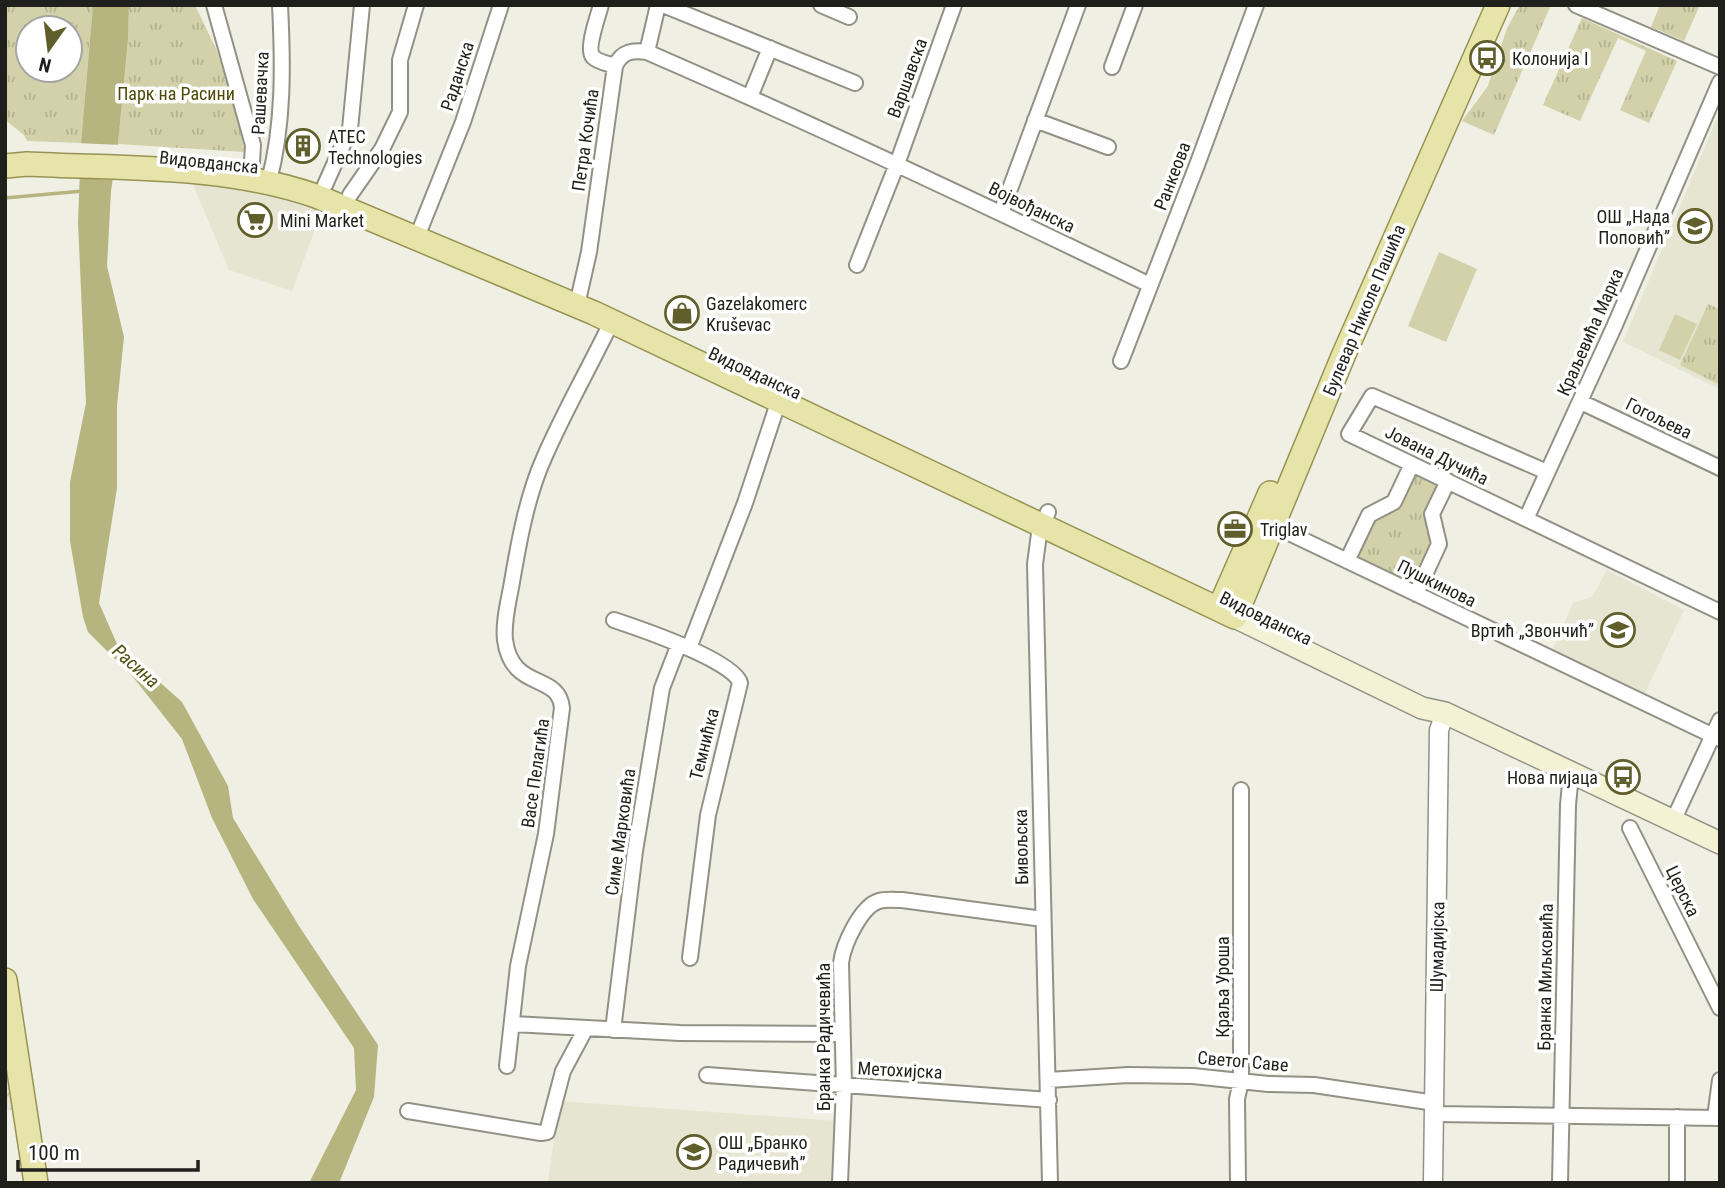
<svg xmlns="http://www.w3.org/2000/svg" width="1725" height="1188" font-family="'Roboto Condensed',sans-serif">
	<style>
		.built { fill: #e5e5d1 }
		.industrial { fill: url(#industrial-furrows) }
		.grass { fill: url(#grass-tufts); fill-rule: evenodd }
		.pitch { fill: #d2d1a9 }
		.water { fill: #b6b47f }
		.pier { fill: #efefe3 }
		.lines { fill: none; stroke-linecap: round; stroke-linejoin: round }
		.stream { stroke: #b6b47f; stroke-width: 3.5 }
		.minor-casing { stroke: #919185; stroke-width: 18 }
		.tertiary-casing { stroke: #919185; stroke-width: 21 }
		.secondary-casing { stroke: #919185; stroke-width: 24 }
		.primary-casing { stroke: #979354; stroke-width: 26 }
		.minor { stroke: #fff; stroke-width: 14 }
		.tertiary { stroke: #fff; stroke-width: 18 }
		.secondary { stroke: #f3f2d5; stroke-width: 21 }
		.primary { stroke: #e7e4aa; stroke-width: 23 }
		.labels { text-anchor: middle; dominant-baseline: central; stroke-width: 7; stroke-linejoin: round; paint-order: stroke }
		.poi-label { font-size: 18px; fill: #1f1f1b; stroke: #fff; text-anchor: start }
		.street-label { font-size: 18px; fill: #1f1f1b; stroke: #fff }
		.park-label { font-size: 18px; fill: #4c4805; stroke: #fff }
		.water-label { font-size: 19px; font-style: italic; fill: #535011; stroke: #fff }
	</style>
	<defs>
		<pattern id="industrial-furrows" width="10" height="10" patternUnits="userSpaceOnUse" patternTransform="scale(1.75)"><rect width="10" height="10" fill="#e5e5d1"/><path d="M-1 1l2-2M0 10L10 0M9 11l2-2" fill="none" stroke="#c4c4b3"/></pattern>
		<pattern id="grass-tufts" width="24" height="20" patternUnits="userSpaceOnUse" patternTransform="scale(1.75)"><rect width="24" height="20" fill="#d2d1a9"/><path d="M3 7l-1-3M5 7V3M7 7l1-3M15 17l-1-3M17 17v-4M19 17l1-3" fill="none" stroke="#b4b391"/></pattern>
	</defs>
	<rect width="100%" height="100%" fill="#efefe3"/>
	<!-- built -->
	<path class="built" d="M1720 111V389L1623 342Z
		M191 180 221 183 323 208 292 291 229 270Z
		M1607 570 1684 610 1645 693 1553 649 1573 603 1592 597Z
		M559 1101 837 1121 833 1183H548Z"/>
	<!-- industrial -->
	<path class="industrial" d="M5 1019 17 1109 5 1110Z"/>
	<!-- grass -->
	<path class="grass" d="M5 5H93L81 143 27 141 24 135 5 120ZM28 28H70V70H28Z
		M129 5H195L216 49 232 96 245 152 118 144 128 40Z
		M1520 5H1551L1494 135 1462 121 1488 86 1507 28Z
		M1660 5H1700L1684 41 1651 27Z
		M1582 18 1677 61 1649 123 1620 110 1646 51 1618 38 1580 121 1543 105Z
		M1708 304 1720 309V385L1680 365Z
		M1412 464 1448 481 1433 514 1439 544 1416 594 1347 561 1369 515 1394 502Z"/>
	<!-- pitch -->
	<path class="pitch" d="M1439 252 1477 269 1446 342 1408 326Z
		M1675 314 1697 324 1680 360 1659 350Z"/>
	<!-- water -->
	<path class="water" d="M93 5H129L128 40 118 144 111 191 107 266 124 337 117 406V488L99 603 117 644 182 702 228 786 233 818 299 926 378 1045 374 1097 339 1183H309L356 1090 354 1048 253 899 212 818 182 739 133 677 88 632 83 617 70 541V482L86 403 78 222 81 143Z"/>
	<!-- pier -->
	<path class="pier" d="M77 143 122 145 116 180 75 178Z"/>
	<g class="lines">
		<!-- stream -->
		<path class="stream" d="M5 198 83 191"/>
		<!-- minor casing -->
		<g class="minor-casing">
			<path id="minor" d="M214 5 253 145 251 178
				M601 5C598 16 586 49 593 57 598 62 609 64 615 66
				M663 5 855 83
				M821 5 849 17
				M1576 5 1720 67
				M647 52 658 5
				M1112 67 1135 5
				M750 97 770 48
				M1035 120 1108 147
				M269 181C284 124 283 64 280 5
				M325 185 350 129 362 5
				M350 195 382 149 400 112V60L416 5
				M1001 213 1078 5
				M417 237 463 122 501 5
				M857 265 897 164 954 5
				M577 305 589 252 615 66C622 51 633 50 647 52 817 126 983 204 1150 285
				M1121 361 1197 165 1256 5
				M1581 402 1720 468
				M1547 472 1372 396 1349 434 1720 612
				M1048 512 1039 534 1035 564 1050 1183
				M1526 519 1614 327 1720 82
				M1291 534 1720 739
				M1347 561 1369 515 1394 502 1412 464
				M1416 594 1439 544 1432 514 1448 481
				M614 620C638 628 735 661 740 683L708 815 690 958
				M689 648 745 503 779 400
				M1673 821 1720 720
				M1630 828 1720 1008
				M513 1024 680 1033 841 1034
				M613 1030 635 851 662 688 679 644
				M507 1066 518 966 546 834 562 708C559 672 512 692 505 640 503 621 509 600 512 582 519 541 527 496 544 458 563 414 587 372 608 329L614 322
				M707 1075 1049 1100
				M1048 1080 1128 1075 1193 1076 1268 1084 1314 1085 1435 1103
				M408 1111 541 1133 547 1132 563 1071 585 1030
				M1435 1114 1720 1118
				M1677 1117V1183
				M1715 1118 1720 1080
				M840 1183 844 1086 841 963C843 945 861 906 879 901 886 899 895 900 902 900L1043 919
				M1238 1183 1237 1099 1241 1081V790
				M1560 1183 1568 805 1570 784 1575 774"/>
		</g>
		<!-- tertiary casing -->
		<g class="tertiary-casing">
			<path id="tertiary" d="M1433 1183 1439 730 1445 713"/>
		</g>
		<!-- secondary casing -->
		<g class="secondary-casing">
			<path id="secondary" d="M1235 617 1422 708 1445 713 1720 843"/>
		</g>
		<!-- primary casing -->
		<g class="primary-casing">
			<path id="primary" d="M5 166 27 164C124 169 223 164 316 196L594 313 1235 617 1344 354 1498 5
				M1219 609 1270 493
				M5 980 36 1183"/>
		</g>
		<!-- minor -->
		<use href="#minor" class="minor"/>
		<!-- tertiary -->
		<use href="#tertiary" class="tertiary"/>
		<!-- secondary -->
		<use href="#secondary" class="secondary"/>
		<!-- primary -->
		<use href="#primary" class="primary"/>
	</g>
	<!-- icons -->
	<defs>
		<g id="bus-ring" transform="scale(1.75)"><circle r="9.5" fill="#fff" stroke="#605e2a" stroke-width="1.5"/><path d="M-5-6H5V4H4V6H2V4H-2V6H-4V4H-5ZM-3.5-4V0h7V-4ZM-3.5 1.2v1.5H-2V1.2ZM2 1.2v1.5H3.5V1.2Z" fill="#605e2a"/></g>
		<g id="building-ring" transform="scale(1.75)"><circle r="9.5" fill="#fff" stroke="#605e2a" stroke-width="1.5"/><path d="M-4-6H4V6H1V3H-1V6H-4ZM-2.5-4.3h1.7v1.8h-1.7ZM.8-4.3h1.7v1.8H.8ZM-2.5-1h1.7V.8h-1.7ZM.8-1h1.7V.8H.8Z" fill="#605e2a"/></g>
		<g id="supermarket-ring" transform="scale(1.75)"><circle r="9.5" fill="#fff" stroke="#605e2a" stroke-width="1.5"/><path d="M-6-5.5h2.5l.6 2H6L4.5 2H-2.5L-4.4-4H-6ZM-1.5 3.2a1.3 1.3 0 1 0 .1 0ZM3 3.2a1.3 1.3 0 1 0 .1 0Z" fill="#605e2a"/></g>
		<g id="school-ring" transform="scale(1.75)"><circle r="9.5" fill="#fff" stroke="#605e2a" stroke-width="1.5"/><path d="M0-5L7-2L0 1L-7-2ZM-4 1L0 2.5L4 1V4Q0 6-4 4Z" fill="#605e2a"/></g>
		<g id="shop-ring" transform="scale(1.75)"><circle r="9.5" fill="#fff" stroke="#605e2a" stroke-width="1.5"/><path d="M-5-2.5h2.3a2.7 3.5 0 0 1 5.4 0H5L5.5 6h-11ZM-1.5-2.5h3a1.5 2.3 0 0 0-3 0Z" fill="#605e2a"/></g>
		<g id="office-ring" transform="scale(1.75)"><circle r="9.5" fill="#fff" stroke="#605e2a" stroke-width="1.5"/><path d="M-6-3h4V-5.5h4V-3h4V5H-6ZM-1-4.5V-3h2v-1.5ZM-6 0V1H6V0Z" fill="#605e2a"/></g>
	</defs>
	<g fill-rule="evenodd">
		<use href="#bus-ring" x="1487" y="58"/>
		<use href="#building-ring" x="303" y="146"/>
		<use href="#supermarket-ring" x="255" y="220"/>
		<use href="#school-ring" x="1695" y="226"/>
		<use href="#shop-ring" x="682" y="313"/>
		<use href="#office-ring" x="1235" y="529"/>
		<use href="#school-ring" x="1618" y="630"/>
		<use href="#bus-ring" x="1623" y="777"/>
		<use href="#school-ring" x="694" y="1152"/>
	</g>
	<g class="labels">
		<!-- poi labels -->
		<g class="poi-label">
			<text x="1512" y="58">Колонија I</text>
			<text x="328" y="136">ATEC<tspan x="328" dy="21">Technologies</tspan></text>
			<text x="1670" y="216" text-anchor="end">ОШ „Нада<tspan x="1670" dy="21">Поповић”</tspan></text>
			<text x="280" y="220">Mini Market</text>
			<text x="706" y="303">Gazelakomerc<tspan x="706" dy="21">Kruševac</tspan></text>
			<text x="1260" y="529">Triglav</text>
			<text x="1594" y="630" text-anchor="end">Вртић „Звончић”</text>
			<text x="1598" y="777" text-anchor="end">Нова пијаца</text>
			<text x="718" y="1142">ОШ „Бранко<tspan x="718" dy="21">Радичевић”</tspan></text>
		</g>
		<!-- street labels -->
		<g class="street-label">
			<text transform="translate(457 76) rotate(-72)">Раданска</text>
			<text transform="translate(907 78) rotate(-70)">Варшавска</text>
			<text transform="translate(260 93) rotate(-87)">Рашевачка</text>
			<text transform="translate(585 140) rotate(-82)">Петра Кочића</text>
			<text transform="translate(209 162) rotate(6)">Видовданска</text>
			<text transform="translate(1172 176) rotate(-69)">Ранкеова</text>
			<text transform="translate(1032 207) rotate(26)">Војвођанска</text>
			<text transform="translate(1364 310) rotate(-67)">Булевар Николе Пашића</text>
			<text transform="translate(1590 332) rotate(-66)">Краљевића Марка</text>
			<text transform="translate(755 373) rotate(25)">Видовданска</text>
			<text transform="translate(1659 418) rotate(26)">Гогољева</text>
			<text transform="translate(1437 455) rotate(26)">Јована Дучића</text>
			<text transform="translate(1437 583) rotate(26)">Пушкинова</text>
			<text transform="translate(1266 618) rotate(26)">Видовданска</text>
			<text transform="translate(704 744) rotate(-76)">Темнићка</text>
			<text transform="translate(535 773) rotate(-82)">Васе Пелагића</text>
			<text transform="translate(620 832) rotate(-82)">Симе Марковића</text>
			<text transform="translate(1021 847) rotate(-91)">Бивољска</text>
			<text transform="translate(1683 891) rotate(64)">Церска</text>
			<text transform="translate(1437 947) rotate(-89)">Шумадијска</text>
			<text transform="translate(1545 977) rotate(-89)">Бранка Миљковића</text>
			<text transform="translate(1222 987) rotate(-90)">Краља Уроша</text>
			<text transform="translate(823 1037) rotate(-90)">Бранка Радичевића</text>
			<text transform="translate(1243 1061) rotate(5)">Светог Саве</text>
			<text transform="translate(900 1070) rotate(3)">Метохијска</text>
		</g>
		<!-- park labels -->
		<g class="park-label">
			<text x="176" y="93">Парк на Расини</text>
		</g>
		<!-- water labels -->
		<g class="water-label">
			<text transform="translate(136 666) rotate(41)">Расина</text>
		</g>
	</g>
	<!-- border -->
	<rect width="1725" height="1188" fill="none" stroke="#1f1f1b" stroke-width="14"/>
	<!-- north arrow -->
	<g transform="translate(49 49) rotate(194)"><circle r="33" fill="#ffffff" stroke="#a5a5a4" stroke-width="2"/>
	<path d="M0-5L12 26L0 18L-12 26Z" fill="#605e2a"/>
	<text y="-10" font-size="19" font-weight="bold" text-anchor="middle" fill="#1f1f1b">N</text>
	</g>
	<!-- scale -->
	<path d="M18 1160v10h180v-10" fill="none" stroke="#1f1f1b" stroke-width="3.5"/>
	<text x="28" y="1160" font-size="21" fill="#1f1f1b" stroke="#ffffff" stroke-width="5" paint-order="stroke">100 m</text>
</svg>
